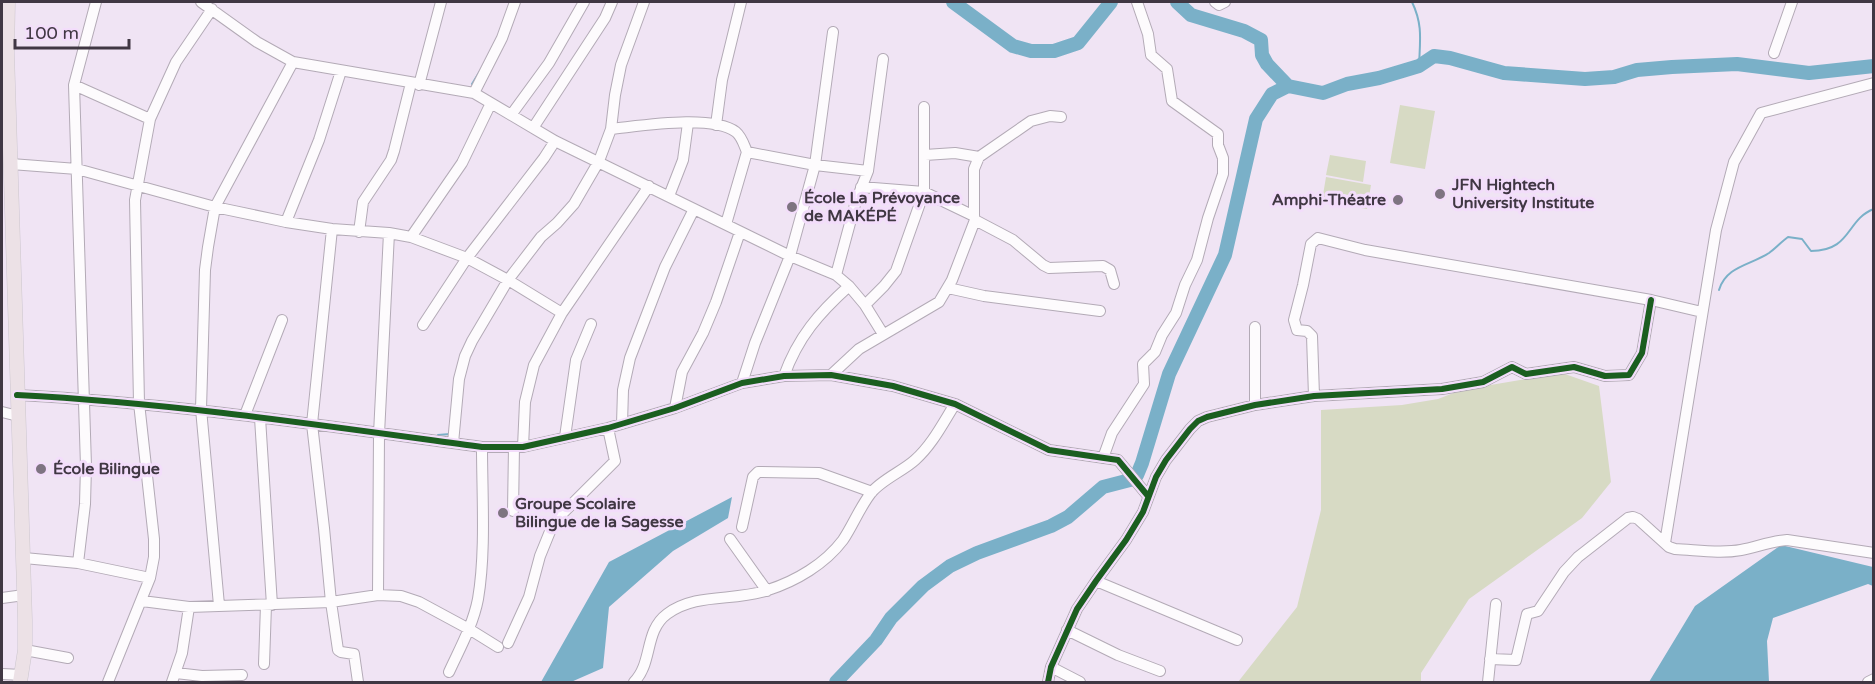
<svg xmlns="http://www.w3.org/2000/svg" width="1875" height="684" font-family="'Varela Round',sans-serif">
	<style>
		.green { fill: #d7dac4 }
		.water { fill: #7ab0c8 }
		.lines { fill: none; stroke-linecap: round; stroke-linejoin: round }
		.stream { stroke: #7ab0c8; stroke-width: 2 }
		.river { stroke: #7ab0c8; stroke-width: 14 }
		.minor-casing { stroke: #b3aab6; stroke-width: 12 }
		.major-casing { stroke: #ccc6ce; stroke-width: 15 }
		.minor { stroke: #fdfbfd; stroke-width: 10 }
		.major { stroke: #ece1e6; stroke-width: 14 }
		.cycleway-casing { stroke: #f3ddfb; stroke-width: 10 }
		.cycleway { stroke: #1b5e20; stroke-width: 6 }
		.poi-dot { fill: #7e7481; stroke: #f3ddfb; stroke-width: 2 }
		.labels { text-anchor: middle; dominant-baseline: central; stroke-width: 6; stroke-linejoin: round; paint-order: stroke }
		.poi-label { font-size: 16px; font-weight: bold; fill: #403743; stroke: #f3ddfb; text-anchor: start }
	</style>
	<rect width="100%" height="100%" fill="#f0e4f4"/>
	<!-- green -->
	<path class="green" d="M1400 105 1435 111 1425 169 1390 163Z
		M1330 155 1366 161 1363 182 1326 175Z
		M1326 177 1371 185 1367 209 1322 201Z
		M1562 373 1599 386 1611 482 1582 518 1469 599 1421 673V682H1238L1297 607 1321 510V410L1402 405 1438 399 1461 390Z"/>
	<!-- water -->
	<path class="water" d="M732 497 728 518 673 551 609 607 603 668 571 682H541L609 562Z
		M1781 545 1873 567V586L1868 584 1773 618 1767 641 1769 682H1649L1695 606Z"/>
	<g class="lines">
		<!-- stream -->
		<path class="stream" d="M1103 2 1107 5
			M1412 2C1423 25 1420 40 1419 66
			M472 84 480 71
			M1719 290C1726 266 1751 265 1769 253 1776 248 1781 242 1788 237L1802 239 1811 251C1852 251 1846 219 1874 209
			M438 435 450 434"/>
		<!-- river -->
		<path class="river" d="M953 2 1013 46 1031 51H1054L1078 43 1111 2
			M1177 2 1191 15 1244 31 1261 40 1262 55 1267 64 1288 86
			M836 682 876 640 891 618 923 586 950 566 977 553 1051 526 1068 517 1103 487 1130 480 1137 475 1142 463 1169 374 1225 255 1256 119 1272 94 1288 86 1323 93 1347 84 1379 78 1419 66 1434 56 1450 58 1504 73 1585 79 1614 77 1637 70 1672 67 1737 64 1809 73 1874 66"/>
		<!-- minor casing -->
		<g class="minor-casing">
			<path id="minor" d="M201 2 257 42 293 62 474 93 555 141 790 256 836 275 849 286 865 305 883 334
				M1215 2 1219 5 1225 2
				M1774 53 1792 2
				M74 85 150 119
				M419 85 441 2
				M474 93 502 38 515 2
				M511 115 549 63 584 2
				M716 125 722 80 741 2
				M533 128 605 18 612 2
				M611 129C641 126 712 114 736 132 742 137 744 145 747 152L815 165 868 171
				M925 155 955 153 979 157
				M11 164 77 169 215 207 286 222 332 229 389 233 411 237 467 258 508 280 562 313
				M861 187 924 192 974 216
				M669 196 683 160 688 123
				M975 220 1013 240 1043 265 1049 268 1103 266 1110 270 1114 284
				M286 222 319 140 341 71
				M726 224 747 152
				M332 229 312 424 324 528 331 602 338 650 341 652 354 654 358 682
				M359 232 363 202 391 160 394 151 411 83
				M411 237 462 163 491 103
				M836 275 856 201 868 171 883 59
				M948 288 984 296 1100 311
				M865 305 884 286 896 271 924 192V107
				M423 325 467 258 544 158 555 141
				M831 375 859 349 939 302 952 280 975 220 974 216V169L979 157 1031 121 1050 116 1061 117
				M784 376C798 337 819 313 849 286
				M742 383 755 343 790 256 815 165 833 32
				M17 395C173 403 327 426 482 447H523L608 428 675 408 742 383 784 376 831 375 893 386 955 404 1049 450 1118 460 1148 496
				M1314 396 1312 336 1307 331 1297 330 1294 320 1303 285 1311 244 1318 238 1365 250 1651 300 1702 312
				M1255 405V327
				M675 408 682 372 703 333 716 302 740 232
				M2 412 18 416
				M245 415 282 320
				M260 418 272 605
				M622 424 623 390 630 358 665 267 694 209
				M565 437 576 360 591 324
				M453 443 459 379 465 356 472 341 508 280 541 237 557 223 574 204 599 161 611 129 615 95 621 65 644 2
				M523 447 525 402 534 365 562 313 649 186
				M1103 458 1112 433 1144 384 1143 364 1155 352 1162 335 1176 313 1185 285 1197 260 1208 218 1223 174V158L1218 145V134L1172 101 1167 69 1151 55 1148 34 1137 2
				M513 511 514 447
				M742 527 753 477 758 472 819 473 872 492
				M730 539 767 591
				M1665 543 1716 230 1734 162 1761 113 1874 83
				M24 558 78 563 150 578
				M78 563 85 504 86 466 74 85 96 2
				M1096 581 1237 640
				M378 595 379 434 389 233
				M2 598 24 595
				M142 601 189 607 331 602 378 595 401 596 419 602 469 629 498 647
				M219 605 201 409 205 270 208 247 215 207 293 62
				M1067 630 1118 655 1160 671
				M508 643 529 597 540 556 551 529 559 517 615 461 608 428
				M25 650 68 658
				M1490 659 1516 660 1527 614 1538 611 1564 572 1578 557 1628 518 1633 517 1638 519 1669 547 1675 549C1697 550 1720 554 1741 550 1757 547 1771 541 1787 540L1874 553
				M264 664 266 605
				M1051 667 1080 682
				M449 672C460 648 473 625 478 599 486 552 482 495 482 447
				M176 673 202 676 242 675
				M2 674 22 675
				M108 682 150 578 154 557V539L139 403 135 200 150 119 176 62 212 9
				M172 682 182 653 189 607
				M634 682C653 663 644 631 667 614 697 592 735 602 768 590 796 581 825 564 843 540 853 525 860 507 871 493 881 480 903 471 915 460 932 445 943 423 955 404
				M1048 682 1051 667 1077 609 1096 581 1126 540 1143 512 1156 477 1166 460 1190 429 1198 421 1207 417 1255 405 1314 396 1442 389 1483 382 1512 367 1526 374 1574 367 1605 376 1629 375 1642 353 1651 300
				M1488 682 1496 604
				M1868 682 1874 679"/>
		</g>
		<!-- major casing -->
		<g class="major-casing">
			<path id="major" d="M8 2 7 53 25 620V650L20 682"/>
		</g>
		<!-- minor -->
		<use href="#minor" class="minor"/>
		<!-- major -->
		<use href="#major" class="major"/>
		<!-- cycleway casing -->
		<g class="cycleway-casing">
			<path id="cycleway" d="M17 395C173 403 327 426 482 447H523L608 428 675 408 742 383 784 376 831 375 893 386 955 404 1049 450 1118 460 1148 496
				M1048 682 1051 667 1077 609 1096 581 1126 540 1143 512 1156 477 1166 460 1190 429 1198 421 1207 417 1255 405 1314 396 1442 389 1483 382 1512 367 1526 374 1574 367 1605 376 1629 375 1642 353 1651 300"/>
		</g>
		<!-- cycleway -->
		<use href="#cycleway" class="cycleway"/>
	</g>
	<!-- markers -->
	<g class="poi-dot">
		<circle cx="1440" cy="194" r="6"/>
		<circle cx="1398" cy="200" r="6"/>
		<circle cx="792" cy="207" r="6"/>
		<circle cx="41" cy="469" r="6"/>
		<circle cx="503" cy="513" r="6"/>
	</g>
	<g class="labels">
		<!-- poi labels -->
		<g class="poi-label">
			<text x="1452" y="185">JFN Hightech<tspan x="1452" dy="18">University Institute</tspan></text>
			<text x="804" y="198">École La Prévoyance<tspan x="804" dy="18">de MAKÉPÉ</tspan></text>
			<text x="1386" y="200" text-anchor="end">Amphi-Théatre</text>
			<text x="53" y="469">École Bilingue</text>
			<text x="515" y="504">Groupe Scolaire<tspan x="515" dy="18">Bilingue de la Sagesse</tspan></text>
		</g>
	</g>
	<!-- border -->
	<rect width="1875" height="684" fill="none" stroke="#403743" stroke-width="6"/>
	<!-- scale -->
	<path d="M15 39v9h114v-9" fill="none" stroke="#403743" stroke-width="3"/>
	<text x="24" y="39" font-size="18" fill="#403743" stroke="#f3ddfb" stroke-width="4.5" paint-order="stroke">100 m</text>
</svg>
